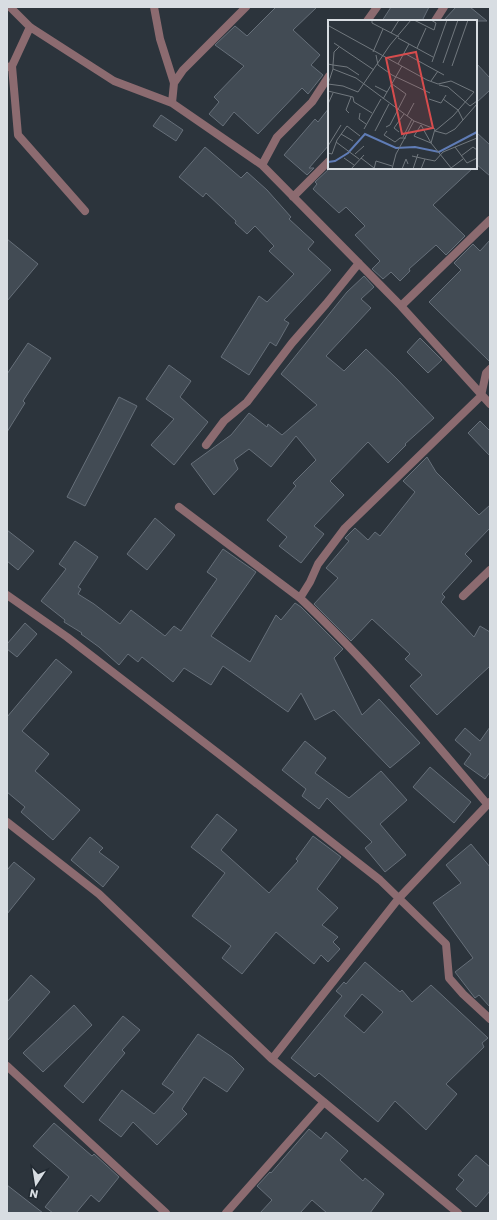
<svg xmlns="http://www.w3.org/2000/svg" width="497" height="1220" font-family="Poppins,sans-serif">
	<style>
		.building { fill: #424b54; stroke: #666f79; fill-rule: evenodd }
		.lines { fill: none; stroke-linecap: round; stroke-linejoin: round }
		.street { stroke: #8c6b70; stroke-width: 8 }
		.inset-river { fill: none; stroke: #5f7cb6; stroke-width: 2 }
		.inset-road { fill: none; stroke: #71787e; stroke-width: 1 }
		.view { fill: #d64c4d; fill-opacity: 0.15; stroke: #d64c4d; stroke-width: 2 }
		.inset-edge { fill: none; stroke: #d8dde2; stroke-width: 2 }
	</style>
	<rect width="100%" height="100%" fill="#2c343c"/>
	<!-- building -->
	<path class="building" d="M276 7H317L293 30 320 55 311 65 323 75 308 94 302 88 258 134 234 112 223 126 209 114 219 102 214 97 244 66 215 45 235 26 247 36Z
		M391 7H429L422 21H382Z
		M456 7H470L487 21H443Z
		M476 63 490 78V90L476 103Z
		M329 108V145L309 168H314L307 175 284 155 315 119 318 122Z
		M161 115 183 130 176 141 153 126Z
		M476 132 490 145V176L476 164Z
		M205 147 241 178 247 172 267 190 291 217 289 219 314 242 308 249 331 270 284 320 289 323 276 346 270 342 249 375 221 357 259 296 267 302 294 274 269 251 274 246 255 226 247 234 235 223 236 221 206 193 203 197 179 177Z
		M330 168H473L433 205 465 236 446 255 436 245 409 269 410 271 400 281 391 272 383 279 372 269 380 261 355 235 365 226 346 207 339 213 313 189 317 184 315 182Z
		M7 239 38 264 7 301Z
		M490 240V362L429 302 461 270 454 263 473 244 480 251Z
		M364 276 374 287 361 299 371 308 326 356 344 371 366 349 397 379 434 418 405 444 406 445 388 463 368 442 330 481 344 495 314 526 324 534 301 563 279 546 287 537 267 520 296 486 293 483 316 460 296 436 271 467 249 449 234 460 238 469 214 495 191 464 231 435 249 413 267 427 268 424 282 435 317 405 281 374 347 292Z
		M420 338 442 360 428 373 407 352Z
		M28 343 51 358 23 401 25 403 7 432V374Z
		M169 365 191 381 180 397 208 422 174 465 151 445 174 419 146 399Z
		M119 397 137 406 85 506 67 497Z
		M480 421 490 431V456L468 433Z
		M427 457 436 472 479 515 490 505V528L465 554 472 561 442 594 445 597 441 602 474 637 480 626 490 632V666L437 715 410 686 422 675 405 659 410 654 372 619 351 641 314 604 338 578 326 568 349 541 345 538 355 528 368 540 375 532 380 536 415 492 403 481Z
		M155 518 175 535 147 570 127 554Z
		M7 530 34 551 18 570 7 561Z
		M75 541 98 557 78 587 81 589 78 594 94 604 120 624 131 610 165 636 174 626 181 631 217 579 207 572 223 549 256 572 211 636 250 662 276 615 281 620 295 603 301 607 343 649 334 658 362 715 379 699 420 743 390 768 334 710 315 720 301 693 288 712 223 666 211 685 184 668 173 682 142 657 138 662 128 654 119 665 99 647 81 634 82 633 64 622 65 620 41 601 66 569 59 564Z
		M25 623 37 634 17 657 7 649V644Z
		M56 659 72 672 22 731 49 754 35 771 80 810 53 840 21 812 25 807 7 792V717Z
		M490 727V772L485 779 464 764 471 754 455 740 465 728 480 741Z
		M305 741 326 758 315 773 349 798 381 771 407 800 380 824 406 855 385 872 365 848 372 842 327 798 319 809 302 796 306 789 282 770Z
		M430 767 471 802 454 823 413 787Z
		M217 814 237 830 221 850 269 893 298 861 296 859 313 836 341 857 317 889 338 908 322 925 338 937 333 942 340 949 328 962 321 955 314 964 276 932 242 974 222 958 231 946 192 916 225 873 191 847Z
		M90 837 103 848 99 852 119 867 103 887 71 860Z
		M471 844 490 867V1007L479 995 475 998 455 972 473 958 433 903 461 883 446 865Z
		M14 862 35 879 7 914V870Z
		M365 962 400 992 402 990 412 1002 431 985 488 1038 482 1043 484 1047 446 1084 457 1094 426 1130 395 1101 378 1122 319 1073 315 1077 291 1058 342 996 336 991 344 982 346 984ZM362 994 383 1012 364 1033 344 1016Z
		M31 975 50 992 7 1041V1002Z
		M74 1005 92 1025 43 1072 23 1053Z
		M123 1016 140 1030 122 1050 125 1053 83 1103 64 1086Z
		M198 1034 232 1057 244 1069 227 1092 204 1077 182 1109 187 1114 157 1145 133 1122 121 1137 99 1120 122 1090 154 1114 174 1092 162 1084Z
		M54 1123 92 1156 94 1154 119 1177 99 1202 91 1195 76 1213H53L45 1207 69 1177 33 1146Z
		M309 1129 321 1139 326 1132 348 1151 340 1160 363 1181 365 1178 384 1194 370 1213H327L312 1200 300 1213H260L272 1200 257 1186 270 1172 271 1173Z
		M476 1155 490 1167V1191L476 1207 456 1189 464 1180 458 1175Z
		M7 1185 43 1213H7Z"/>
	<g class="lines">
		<!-- street -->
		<path class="street" d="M10 7 30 27 114 81 172 103 262 165 401 306 490 404
			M154 7 160 39 174 83 172 103
			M367 21 377 7
			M435 21 444 7
			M12 66 18 135 85 211
			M8 67 12 66 30 27
			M174 83 183 70 246 7
			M262 165 277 137 312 102 329 76
			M293 197 329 161
			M401 306 490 220
			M206 445 224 421 247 402 292 343 326 304 359 263
			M179 507 300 598
			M7 595 67 637 232 764 380 880 446 944 449 978 463 994 490 1019
			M463 596 490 570
			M488 805C428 734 368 662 300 598L310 582 318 564 345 528 481 396 486 373 490 369
			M7 822 99 894 272 1059 458 1213
			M272 1059 399 898 490 802
			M7 1066 166 1213
			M226 1213 324 1102"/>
	</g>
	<!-- overview -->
	<g transform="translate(328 20)">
		<rect width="149" height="149" fill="#2c343c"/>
		<path class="inset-river" d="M0 142 7 141 20 133 37 114 68 128 87 127 111 132 149 112"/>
		<path class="inset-road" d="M44 0V3L71 17M86 0 106 10 108 3 103 0M1 6 99 60 110 64 123 61 146 72 125 96 107 111M63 13 71 0M70 18 105 37M6 23 46 50M11 27 6 32 5 45 19 47 31 55M89 28 98 8M45 32 55 9M76 33 116 55M48 35 50 45 64 55 102 73M104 42 119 0M115 43 130 0M0 44 5 45V49L28 58 86 101 107 109 103 123 124 149M70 44 81 24M124 46 140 0M103 61 110 51M0 64 15 66 30 72 62 25 83 0M0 64 5 49M111 65 120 67 142 86 149 81M47 66 59 72M0 71 25 77M25 77 26 82 44 93M55 79 74 46M101 79 113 83 118 75M115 79 130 90 135 100M0 84 5 73M21 93 18 90 23 77M32 93 31 99 38 104M79 96 86 83M93 105 86 116 103 123M93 105 103 123M58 107 62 105 78 74 64 64M36 109 53 79M47 111 61 84M59 111 56 115 67 122 72 118H78M107 111 118 114 127 109 149 84M71 112 66 108 76 94M13 114 25 121M75 117 84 99M8 122 31 139M0 126 13 105M127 127 139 143 149 138M0 133 4 134 9 120 19 106 32 116M27 134 36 126M84 136 97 139M133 136 145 127 149 130M16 138 26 145M33 138 46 148M123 148 135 139M23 149 36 135M46 149 48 141 64 146M64 149 68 134 86 101M74 149 78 139 80 144M85 149 90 134M93 149 97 139 107 141 115 132 149 118"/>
		<path class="view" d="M88 32 105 108 74 114 58 38Z"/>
		<rect width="149" height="149" class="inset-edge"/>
	</g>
	<!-- border -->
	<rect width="497" height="1220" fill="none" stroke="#d8dde2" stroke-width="16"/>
	<!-- north arrow -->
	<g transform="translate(36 1184) rotate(192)" stroke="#222a32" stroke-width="3" paint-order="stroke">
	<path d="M0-3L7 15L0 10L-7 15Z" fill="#d8dde2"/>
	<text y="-6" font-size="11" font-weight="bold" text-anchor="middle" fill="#d8dde2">N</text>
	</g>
</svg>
